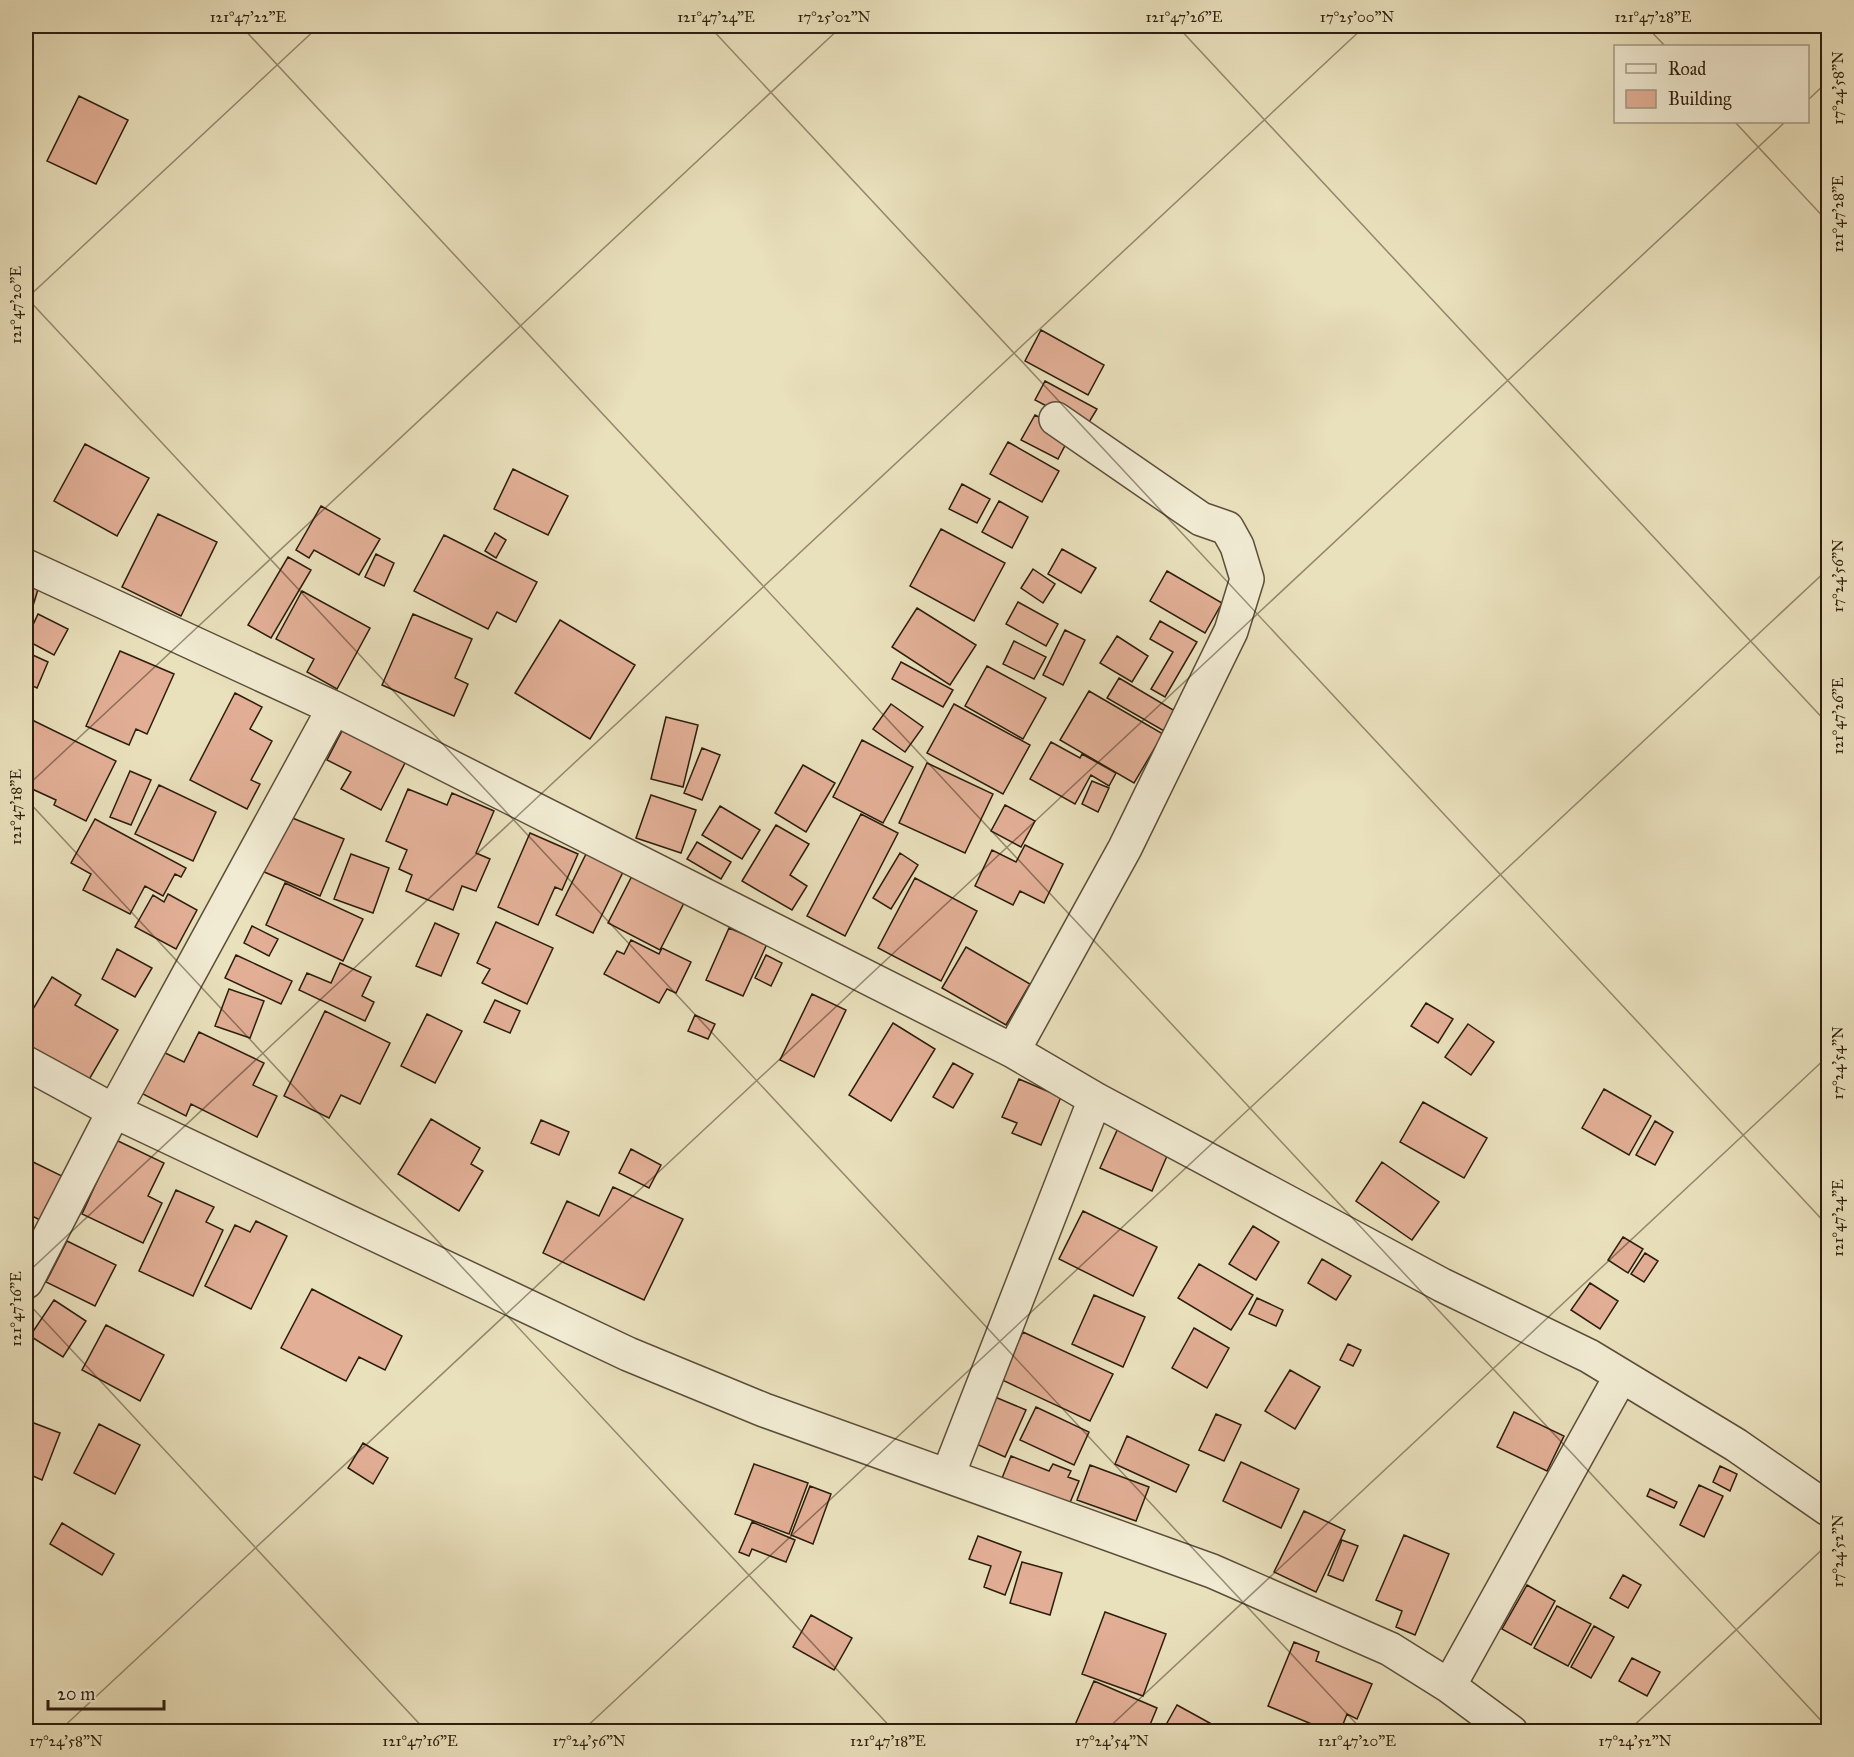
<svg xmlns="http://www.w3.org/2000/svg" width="1854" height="1757" font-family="'IM FELL Great Primer',serif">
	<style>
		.building { fill: #e2af96; stroke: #2d1d0d; stroke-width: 1.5 }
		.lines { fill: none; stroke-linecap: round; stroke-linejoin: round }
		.minor-casing { stroke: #5c4e39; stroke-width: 36 }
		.minor { stroke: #f1ebd3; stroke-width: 33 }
		.ticks { fill: none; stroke: #2d1d0d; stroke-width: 1.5; stroke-opacity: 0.45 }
		.neatline { fill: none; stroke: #2d1d0d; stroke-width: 2 }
		.ticks-label { font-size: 15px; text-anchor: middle; fill: #2d1d0d }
	</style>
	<rect width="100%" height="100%" fill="#e9e0bc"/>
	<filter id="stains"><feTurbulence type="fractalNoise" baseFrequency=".00333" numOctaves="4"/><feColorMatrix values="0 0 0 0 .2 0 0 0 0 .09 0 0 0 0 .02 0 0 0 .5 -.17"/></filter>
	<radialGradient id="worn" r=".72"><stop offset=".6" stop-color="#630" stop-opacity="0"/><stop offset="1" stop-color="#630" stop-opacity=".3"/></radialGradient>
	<!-- building -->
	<path class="building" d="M79 96 128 120 96 184 47 161Z
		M1041 330 1104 365 1088 395 1025 361Z
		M1045 381 1097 409 1086 427 1035 400Z
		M1035 415 1071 434 1058 459 1021 440Z
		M1008 442 1059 471 1042 502 990 474Z
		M85 444 149 478 117 536 54 501Z
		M513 469 568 496 548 535 494 509Z
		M962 484 990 499 977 523 949 509Z
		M999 501 1028 517 1012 548 982 532Z
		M321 506 380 539 359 575 314 550 309 558 296 550Z
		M158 514 217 542 181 616 122 587Z
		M941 529 1005 563 974 621 910 586Z
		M495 533 506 540 496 558 485 551Z
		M444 535 537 582 516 622 497 612 488 629 414 591Z
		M1062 549 1096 568 1081 593 1048 574Z
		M376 554 394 563 384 586 365 577Z
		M288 557 311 570 271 638 248 625Z
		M1033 569 1055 584 1043 603 1021 588Z
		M1167 571 1222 603 1205 633 1150 601Z
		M26 582 39 586 26 629Z
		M302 591 370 628 337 689 307 672 314 659 276 639Z
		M1018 602 1058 624 1046 646 1006 624Z
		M917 608 976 645 950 685 892 647Z
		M38 614 68 629 54 655 26 640Z
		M413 614 472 639 455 678 468 684 454 716 382 685Z
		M560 620 635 665 590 739 515 693Z
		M1160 621 1197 642 1165 697 1151 689 1173 652 1150 639Z
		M1065 630 1085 640 1063 685 1043 675Z
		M1117 636 1148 656 1132 682 1100 663Z
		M1014 641 1046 657 1034 679 1003 664Z
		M120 651 174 674 147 734 136 729 129 745 86 726Z
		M26 652 48 662 37 688 26 683Z
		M901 662 953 690 943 707 892 679Z
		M987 666 1046 698 1023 739 965 706Z
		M1119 678 1175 711 1164 731 1107 698Z
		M1089 691 1163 734 1134 783 1060 740Z
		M235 693 262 707 250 729 272 741 251 780 260 784 247 809 190 780Z
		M891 704 923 727 905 752 873 729Z
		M954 704 1030 745 1003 794 927 753Z
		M26 717 116 761 86 821 54 805 56 800 30 788 32 783 26 780Z
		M666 717 698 725 683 787 651 779Z
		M343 729 406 761 381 810 341 789 351 772 327 760Z
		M862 740 913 767 883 823 833 797Z
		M1051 742 1080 758 1082 754 1116 773 1109 786 1091 775 1075 804 1030 779Z
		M702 748 720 755 702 800 684 793Z
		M927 763 993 794 965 853 899 823Z
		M803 765 835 783 806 832 775 813Z
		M130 771 151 780 131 825 110 817Z
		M1092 781 1109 788 1098 812 1082 804Z
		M159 785 216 812 193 861 135 834Z
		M408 789 447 805 452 793 494 811 476 853 490 859 476 891 462 886 453 910 406 891 412 875 399 869 407 850 386 841Z
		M651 795 696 810 681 853 636 838Z
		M1005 805 1035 821 1021 847 991 831Z
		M720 806 760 830 742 859 702 835Z
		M861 814 898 833 845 936 807 916Z
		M285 815 344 839 320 896 262 871Z
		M95 819 186 868 181 877 175 874 163 896 145 886 130 914 83 890 91 874 71 863Z
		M776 825 809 844 790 875 807 886 792 910 742 881Z
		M530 833 578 854 562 890 555 887 538 925 498 907Z
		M697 842 731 862 721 879 687 859Z
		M1025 845 1063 864 1044 903 1020 891 1013 905 975 886 992 850 1016 862Z
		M587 852 624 870 593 933 556 915Z
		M900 853 918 865 891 909 873 898Z
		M351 854 389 868 373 913 334 899Z
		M634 872 686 899 660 950 608 923Z
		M915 878 977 911 941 981 878 948Z
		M285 883 363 919 343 961 266 925Z
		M168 894 197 910 176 949 135 927 153 895 164 902Z
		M496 922 553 948 527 1004 482 983 490 969 477 963Z
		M435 923 459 934 441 976 416 966Z
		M252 926 278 939 269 956 244 943Z
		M729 928 767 944 743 996 706 980Z
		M631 940 659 954 662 948 691 962 676 993 667 989 659 1003 604 974 617 951 624 954Z
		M966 947 1030 984 1006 1025 942 988Z
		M117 949 152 968 135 997 102 979Z
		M236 955 292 981 281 1004 225 978Z
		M766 955 782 963 771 986 755 978Z
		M340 963 371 977 362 996 374 1002 365 1021 299 990 307 973 331 983Z
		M52 977 81 995 75 1005 118 1030 87 1083 26 1046V1021Z
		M229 989 264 1001 250 1038 215 1026Z
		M812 994 846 1010 814 1077 780 1060Z
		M495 1000 520 1011 510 1033 484 1022Z
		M1426 1003 1453 1019 1438 1043 1411 1026Z
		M325 1011 390 1043 360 1104 341 1095 329 1118 284 1096Z
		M427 1014 462 1031 435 1083 401 1066Z
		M695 1015 715 1024 708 1039 688 1031Z
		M893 1023 935 1049 891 1121 849 1095Z
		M1468 1024 1494 1042 1471 1075 1445 1057Z
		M199 1032 264 1063 253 1085 277 1096 257 1137 191 1104 186 1116 139 1092 159 1050 184 1062Z
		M953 1063 973 1074 953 1108 933 1097Z
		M1019 1079 1061 1097 1041 1145 1012 1133 1017 1123 1002 1117Z
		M1604 1089 1651 1116 1629 1155 1582 1128Z
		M1423 1102 1487 1138 1464 1178 1400 1142Z
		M431 1119 480 1148 471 1164 483 1171 459 1211 398 1174Z
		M541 1120 569 1132 559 1155 531 1143Z
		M1655 1121 1673 1132 1655 1165 1636 1155Z
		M1119 1126 1170 1149 1152 1191 1100 1168Z
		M116 1140 164 1163 148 1196 162 1203 143 1243 82 1214Z
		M631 1149 661 1165 649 1188 619 1173Z
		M29 1160 66 1178 44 1222 26 1213V1168Z
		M1382 1162 1439 1202 1412 1240 1356 1201Z
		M613 1187 683 1219 644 1300 543 1253 567 1201 599 1216Z
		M176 1190 214 1207 206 1222 223 1230 193 1296 139 1271Z
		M1083 1211 1157 1247 1133 1296 1059 1259Z
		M256 1221 287 1236 251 1309 205 1286 235 1225 250 1232Z
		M1253 1226 1279 1242 1256 1280 1229 1264Z
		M1623 1237 1643 1249 1628 1273 1608 1260Z
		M67 1241 116 1265 95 1306 46 1282Z
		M1645 1253 1658 1261 1644 1282 1631 1274Z
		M1322 1259 1351 1276 1336 1300 1308 1283Z
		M1199 1264 1253 1295 1231 1330 1178 1298Z
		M1590 1283 1618 1301 1600 1329 1571 1310Z
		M312 1289 402 1336 385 1370 359 1357 346 1381 281 1348Z
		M1094 1295 1145 1317 1123 1367 1072 1344Z
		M1257 1298 1283 1310 1276 1326 1249 1314Z
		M54 1300 86 1321 63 1357 30 1336Z
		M106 1325 164 1355 140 1401 82 1370Z
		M1194 1328 1229 1348 1207 1388 1172 1368Z
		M1023 1332 1113 1374 1090 1421 1000 1379Z
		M1348 1344 1361 1350 1353 1366 1340 1360Z
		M1290 1370 1320 1387 1295 1429 1265 1411Z
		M995 1397 1026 1410 1005 1457 974 1443Z
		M1036 1407 1089 1432 1074 1465 1020 1440Z
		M1514 1412 1564 1436 1547 1471 1497 1447Z
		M1216 1414 1241 1425 1224 1461 1199 1450Z
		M26 1420 60 1433 42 1480 26 1473Z
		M99 1424 140 1445 115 1494 74 1473Z
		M1127 1436 1189 1465 1176 1492 1115 1464Z
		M363 1443 388 1458 373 1484 348 1468Z
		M1011 1456 1049 1471 1053 1464 1071 1471 1068 1477 1079 1481 1069 1505 1002 1478Z
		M1241 1462 1299 1489 1281 1528 1223 1501Z
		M754 1464 808 1483 789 1534 735 1514Z
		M1090 1465 1149 1487 1136 1521 1077 1500Z
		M1720 1466 1737 1474 1730 1491 1713 1482Z
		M1699 1485 1723 1496 1704 1537 1680 1525Z
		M810 1486 831 1494 813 1544 791 1535Z
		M1650 1489 1677 1502 1674 1508 1647 1496Z
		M1304 1511 1345 1530 1316 1592 1274 1572Z
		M752 1522 795 1540 786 1562 752 1549 749 1556 739 1552Z
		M62 1523 114 1554 102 1575 50 1544Z
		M1404 1535 1449 1554 1415 1635 1396 1627 1402 1611 1376 1600Z
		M978 1536 1021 1552 1005 1595 984 1587 991 1566 969 1559Z
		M1342 1540 1358 1546 1343 1581 1328 1575Z
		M1022 1562 1062 1573 1050 1615 1010 1603Z
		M1623 1575 1641 1585 1628 1608 1610 1598Z
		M1527 1585 1555 1601 1531 1645 1502 1629Z
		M1557 1606 1591 1624 1568 1666 1534 1648Z
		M1105 1612 1166 1634 1143 1696 1082 1674Z
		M811 1615 852 1638 834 1670 793 1647Z
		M1594 1626 1614 1637 1591 1678 1571 1667Z
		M1294 1642 1319 1652 1316 1661 1372 1684 1357 1719 1347 1714 1340 1732H1331L1268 1706Z
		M1632 1658 1660 1672 1647 1696 1619 1681Z
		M1094 1681 1157 1708 1147 1732H1072Z
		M1177 1705 1226 1732H1162Z"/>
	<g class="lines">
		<!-- minor casing -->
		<g class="minor-casing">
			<path id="minor" d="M26 566 334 708 1013 1051 1095 1099 1442 1285 1589 1356 1736 1445 1828 1509
				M1013 1051 1125 848 1231 631 1247 579 1237 546 1227 528 1201 519 1056 419
				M26 1063 114 1111 628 1354 764 1410 1212 1571 1390 1649 1449 1686 1511 1732
				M26 1282 114 1111 334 708
				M948 1475 1095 1099
				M1449 1686 1621 1376"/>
		</g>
		<!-- minor -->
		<use href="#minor" class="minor"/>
	</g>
	<!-- ticks -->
	<path class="ticks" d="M241 26 1828 1728M709 26 1828 1226M1177 26 1828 724M1646 26 1665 46M1808 100 1828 81M1735 122 1828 222M26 297 1364 1732M26 299 319 26M26 787 842 26M26 799 895 1732M26 1274 1365 26M26 1301 427 1732M58 1732 1785 122M581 1732 1828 569M1104 1732 1828 1056M1627 1732 1828 1544"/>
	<!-- margin -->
	<rect width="1854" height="1757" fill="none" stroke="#e9e0bc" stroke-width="66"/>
	<!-- legend -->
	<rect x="1614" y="45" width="195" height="78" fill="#f1ebd3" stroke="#a39984" stroke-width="1.5"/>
	<rect x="1626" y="64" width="30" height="9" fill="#f1ebd3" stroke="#a39984" stroke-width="1.5"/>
	<text x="1668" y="75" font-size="18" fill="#2d1d0d">Road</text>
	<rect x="1626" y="90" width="30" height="18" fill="#e2af96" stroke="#a39984" stroke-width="1.5"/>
	<text x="1668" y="105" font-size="18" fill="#2d1d0d">Building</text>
	<!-- scale -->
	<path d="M48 1700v9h116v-9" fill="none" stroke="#2d1d0d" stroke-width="3"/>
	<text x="57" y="1700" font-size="18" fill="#2d1d0d" stroke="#f1ebd3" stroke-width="4.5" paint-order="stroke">20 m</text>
	<rect x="33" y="33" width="1788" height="1691" class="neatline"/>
	<g class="ticks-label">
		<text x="248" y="22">121°47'22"E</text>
		<text x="716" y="22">121°47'24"E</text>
		<text x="834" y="22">17°25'02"N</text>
		<text x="1184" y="22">121°47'26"E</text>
		<text x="1357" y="22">17°25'00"N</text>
		<text x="1653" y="22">121°47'28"E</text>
		<text transform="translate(1838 88) rotate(-90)" y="5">17°24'58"N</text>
		<text transform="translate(1838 214) rotate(-90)" y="5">121°47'28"E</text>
		<text transform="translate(16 305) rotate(-90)" y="5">121°47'20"E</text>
		<text transform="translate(1838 576) rotate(-90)" y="5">17°24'56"N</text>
		<text transform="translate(1838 716) rotate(-90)" y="5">121°47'26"E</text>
		<text transform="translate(16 807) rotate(-90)" y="5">121°47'18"E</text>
		<text transform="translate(1838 1063) rotate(-90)" y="5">17°24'54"N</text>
		<text transform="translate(1838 1218) rotate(-90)" y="5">121°47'24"E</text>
		<text transform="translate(16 1309) rotate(-90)" y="5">121°47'16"E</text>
		<text transform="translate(1838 1551) rotate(-90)" y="5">17°24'52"N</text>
		<text x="66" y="1746">17°24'58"N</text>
		<text x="420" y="1746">121°47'16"E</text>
		<text x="589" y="1746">17°24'56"N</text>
		<text x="888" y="1746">121°47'18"E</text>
		<text x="1112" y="1746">17°24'54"N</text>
		<text x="1357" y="1746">121°47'20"E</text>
		<text x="1635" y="1746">17°24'52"N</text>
	</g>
	<rect width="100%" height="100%" filter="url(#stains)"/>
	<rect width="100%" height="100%" fill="url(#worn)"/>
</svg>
